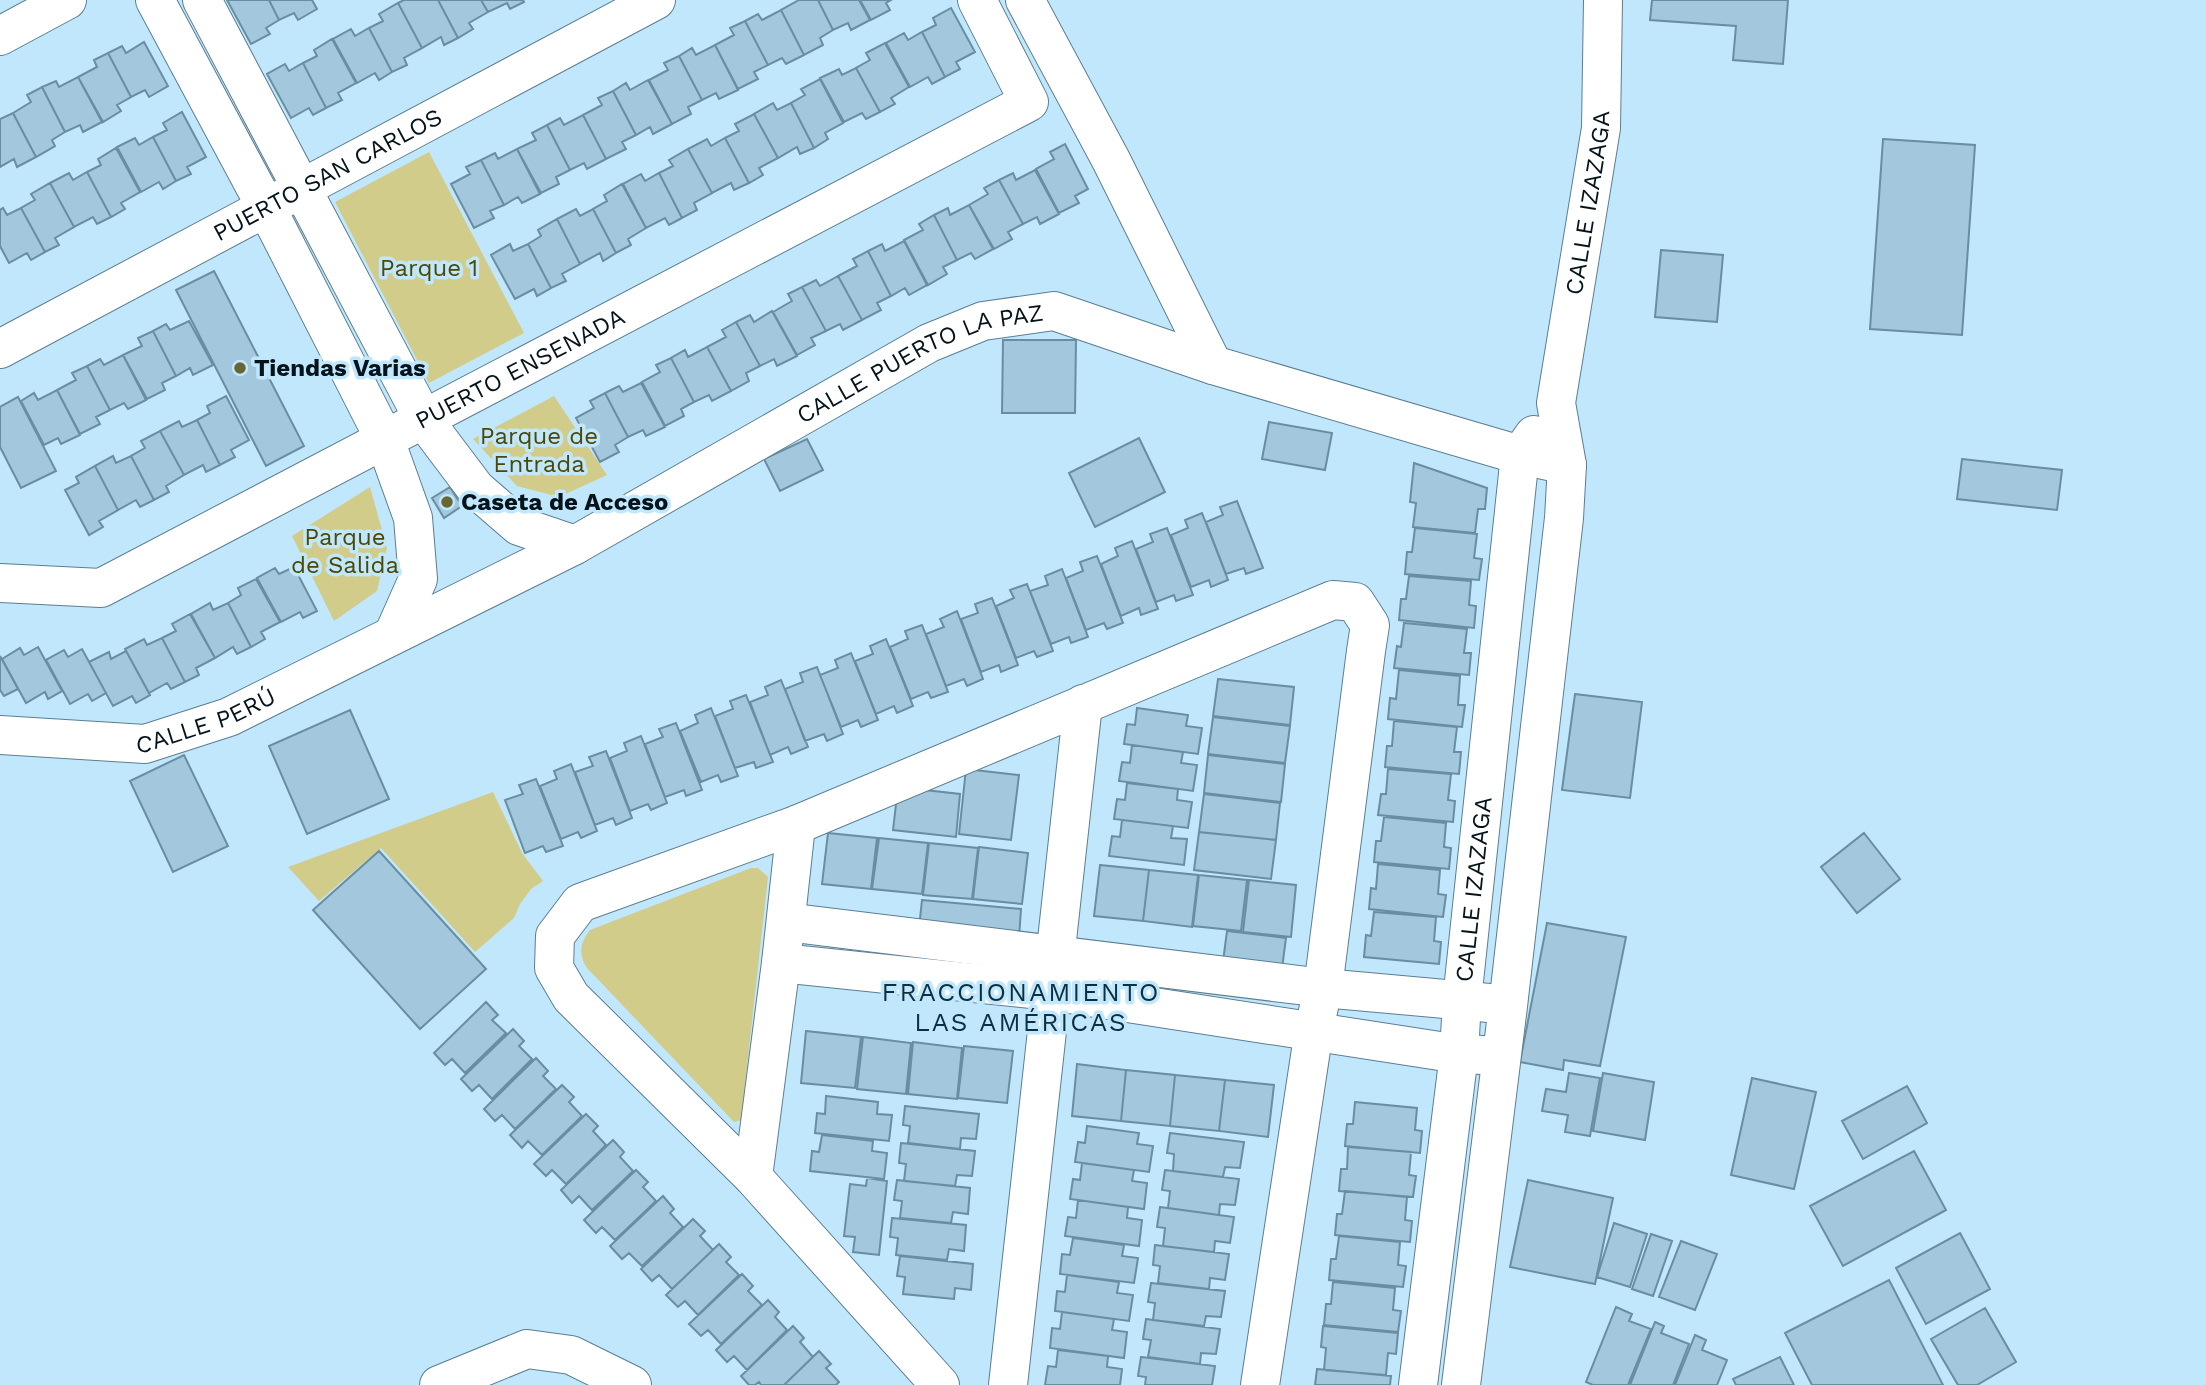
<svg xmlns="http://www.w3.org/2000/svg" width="2206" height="1385" font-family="'Work Sans',sans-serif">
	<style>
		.green { fill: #d1cc89 }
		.building { fill: #a3c8de; stroke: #698da1; stroke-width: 2 }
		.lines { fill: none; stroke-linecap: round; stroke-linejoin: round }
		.minor-casing { stroke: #5b7e91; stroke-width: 40 }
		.minor { stroke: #fff; stroke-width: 38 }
		.poi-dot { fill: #696632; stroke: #c1e7fd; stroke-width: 2.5 }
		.labels { text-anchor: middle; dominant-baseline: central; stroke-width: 7; stroke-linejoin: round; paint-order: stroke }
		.street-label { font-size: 24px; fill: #05131a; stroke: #c1e7fd }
		.park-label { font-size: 24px; fill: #4d4805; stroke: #c1e7fd }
		.poi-label { font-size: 24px; font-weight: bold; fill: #05131a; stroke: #c1e7fd; text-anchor: start }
		.neighbourhood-label { font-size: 26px; letter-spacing: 2px; fill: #0d3041; stroke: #c1e7fd }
	</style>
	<rect width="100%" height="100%" fill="#c1e7fd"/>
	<!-- green -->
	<path class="green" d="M429 152 524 333 429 383 335 202Z
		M554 396 607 475 559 497 517 486 473 439Z
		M370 487 387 548 377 591 334 621 292 536Z
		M493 792 522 853 543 881 531 889 520 904 514 918 475 952 381 848 319 901 288 867Z
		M751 868H758L768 877 741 1120 734 1122 587 968C578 954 580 943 590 930Z"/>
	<!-- building -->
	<path class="building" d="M227 0H269L279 20 266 28 270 34 251 44Z
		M269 0H312L317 9 298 20 294 13 279 20Z
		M404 0H438L458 38 444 45 441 37 422 48 398 3Z
		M438 0H481L488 12 469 23 473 29 458 38Z
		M481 0H523L524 2 510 9 507 3 488 12Z
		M818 0H859L870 20 851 30 848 23 833 30Z
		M818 0 833 30 820 38 823 45 804 55 781 10 799 0Z
		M860 0H891L886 3 890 10 871 20Z
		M1652 0H1788L1783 64 1733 60 1736 26 1650 20Z
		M398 3 422 48 404 58 407 65 392 72 369 28 383 21 379 14Z
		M951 8 975 52 956 62 960 69 945 77 922 32 936 25 933 18Z
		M781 10 804 55 786 64 782 58 768 65 745 21 758 14 762 20Z
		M745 21 768 65 754 72 758 79 738 89 715 45 734 35 730 28Z
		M369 28 392 72 379 80 375 73 357 83 333 39 351 29 355 36Z
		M922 32 945 77 932 84 928 77 910 87 886 43 904 33 908 40Z
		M332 39 356 83 338 93 342 100 326 108 303 63 317 56 314 50Z
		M144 42 168 86 149 97 145 90 131 97 108 53 122 46 126 53Z
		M885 43 909 87 891 98 895 104 880 112 856 68 870 60 866 53Z
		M715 45 738 90 719 99 716 93 702 100 679 56 692 48 696 55Z
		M108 53 131 97 117 105 121 111 103 122 78 77 97 67 94 60Z
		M679 56 702 100 688 107 691 114 672 124 649 80 668 70 664 63Z
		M303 63 326 108 313 115 309 108 291 118 267 74 285 64 289 71Z
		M856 68 880 112 866 119 862 113 844 122 820 78 839 69 842 75Z
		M78 77 102 122 83 132 80 125 65 132 42 87 56 81 59 87Z
		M820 79 843 123 825 133 828 139 814 148 791 103 805 95 801 89Z
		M648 80 672 124 653 134 650 127 636 135 613 91 626 83 630 90Z
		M42 87 65 132 52 140 55 146 36 157 13 113 31 102 27 95Z
		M613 91 636 135 622 142 626 149 606 159 583 115 602 105 598 98Z
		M773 103 777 110 791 103 814 148 800 154 797 147 778 158 754 114Z
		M182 112 206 157 187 167 191 174 176 181 153 137 167 130 163 123Z
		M13 113 36 157 17 167 14 159 0 167V119Z
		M754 114 778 158 759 168 763 175 749 183 725 138 739 131 735 124Z
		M583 115 606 159 587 169 584 163 570 170 547 125 560 118 564 125Z
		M547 125 570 170 556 177 559 184 541 193 517 149 536 140 532 133Z
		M153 137 176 181 163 189 159 182 141 192 117 147 135 138 139 145Z
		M725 138 749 183 734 190 731 183 712 193 688 149 707 139 711 146Z
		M1883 139 1975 145 1962 335 1870 329Z
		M1065 144 1088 189 1075 196 1079 203 1059 213 1036 169 1054 159 1050 152Z
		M116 148 140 192 121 203 125 209 111 217 87 172 101 165 98 159Z
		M517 149 540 194 522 203 518 197 504 205 481 160 495 153 498 159Z
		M688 149 712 193 694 203 697 210 682 218 659 173 673 166 669 160Z
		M481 160 504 205 490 211 494 218 474 228 451 184 470 174 466 167Z
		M1035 170 1059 214 1040 224 1037 217 1023 224 999 180 1013 173 1016 180Z
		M87 172 111 217 97 224 93 217 74 227 50 183 69 173 73 180Z
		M659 173 682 218 669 225 665 218 646 228 623 184 641 174 645 181Z
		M999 180 1023 224 1008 232 1012 239 994 249 969 205 988 194 984 188Z
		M50 183 74 227 55 238 59 245 45 252 21 208 35 200 31 194Z
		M622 184 646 228 628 239 631 245 616 253 593 209 607 201 604 195Z
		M969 205 993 249 975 259 971 253 957 260 934 215 948 208 950 215Z
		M3 208 7 215 21 208 45 252 31 260 27 253 9 263 0 246V210Z
		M576 209 580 216 593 209 616 253 603 261 600 253 580 264 557 219Z
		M934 215 957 260 943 267 947 274 928 285 904 240 923 230 919 224Z
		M557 219 580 264 562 274 566 281 551 288 528 244 541 236 538 230Z
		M904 241 927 285 909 295 905 288 891 296 868 251 882 244 885 251Z
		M510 244 513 251 528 244 551 288 537 296 534 289 515 299 491 255Z
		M1661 250 1723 255 1717 322 1655 317Z
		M868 251 891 296 877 303 881 310 862 320 838 276 857 266 853 259Z
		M214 271 304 446 266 466 176 290Z
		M838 276 862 320 843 330 840 324 826 331 802 287 816 280 820 286Z
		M802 287 826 331 811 338 815 345 797 355 773 312 792 301 788 294Z
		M772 311 797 356 777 366 774 359 760 366 736 322 750 315 754 322Z
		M189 321 213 365 193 375 190 368 176 376 153 331 166 324 170 330Z
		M736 322 760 366 746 373 749 381 731 391 707 347 726 337 722 330Z
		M153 331 176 376 162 383 165 390 147 399 123 355 142 346 138 338Z
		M1003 340H1076L1075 413H1002Z
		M707 347 731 391 712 401 709 395 694 402 671 358 685 350 688 357Z
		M123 355 146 400 128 409 124 403 110 410 87 366 100 359 104 365Z
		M671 358 694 402 681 409 684 416 665 426 642 382 660 372 656 365Z
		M87 366 110 410 96 417 100 424 80 434 57 390 76 380 72 373Z
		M641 383 665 427 646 436 643 430 628 437 605 393 619 386 623 392Z
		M57 390 80 435 61 444 58 438 44 445 21 401 34 393 38 400Z
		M605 393 628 437 615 445 619 452 600 462 576 418 594 408 590 401Z
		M226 396 249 440 231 450 235 457 220 465 197 420 210 413 207 406Z
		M18 397 56 471 21 488 0 447V407Z
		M197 420 220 465 206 472 203 465 184 475 160 431 179 421 182 427Z
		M1269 422 1332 433 1325 470 1262 459Z
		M160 431 184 475 166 486 169 492 154 500 131 456 145 448 141 441Z
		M1139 438 1165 492 1095 527 1069 473Z
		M807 439 823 470 780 491 764 459Z
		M113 456 116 463 131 456 154 500 140 507 136 500 118 510 95 466Z
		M1962 459 2062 470 2057 510 1957 499Z
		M1414 463 1487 488 1485 509H1478L1475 533 1413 527 1416 503 1410 502Z
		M95 466 118 510 99 521 103 527 89 535 65 490 79 483 76 477Z
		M450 487 462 506 444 518 432 498Z
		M1237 501 1263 568 1246 574 1244 568 1226 574 1206 522 1223 515 1220 507Z
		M1202 513 1228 580 1211 587 1209 580 1191 587 1171 535 1188 528 1185 520Z
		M1167 528 1193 595 1176 601 1174 595 1156 602 1136 549 1153 542 1150 534Z
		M1415 528 1477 534 1474 558 1482 559 1479 580 1405 574 1407 552H1412Z
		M1132 541 1158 609 1141 615 1139 608 1121 616 1101 564 1118 556 1115 548Z
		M1097 556 1123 623 1107 629 1104 623 1086 630 1066 578 1083 571 1080 562Z
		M294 567 317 611 303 618 300 612 281 622 257 578 275 568 279 574Z
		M1062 569 1088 637 1071 643 1069 637 1051 644 1030 591 1048 585 1045 576Z
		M1409 576 1471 581 1469 605 1476 606 1474 628 1399 620 1401 599H1406Z
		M256 579 280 622 261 632 265 639 251 647 228 603 241 595 238 588Z
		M1027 584 1053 651 1037 657 1034 651 1016 658 996 606 1014 598 1010 590Z
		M992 598 1018 665 1001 672 999 665 981 672 961 619 978 613 975 604Z
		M210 603 213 610 228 603 251 647 237 654 233 647 215 658 191 614Z
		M957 611 983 679 967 686 964 679 946 686 926 634 944 627 940 619Z
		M190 614 215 658 196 668 199 675 185 682 162 638 176 631 172 624Z
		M1404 623 1467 629 1464 653H1471L1469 675 1394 668 1397 646 1401 647Z
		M922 625 948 692 931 698 928 692 911 699 890 647 908 639 905 631Z
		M162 638 185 682 171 689 167 683 149 693 125 649 144 639 147 645Z
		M886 639 913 706 897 713 894 706 876 714 855 661 873 654 870 646Z
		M38 647 62 691 48 699 45 692 26 703 2 659 20 648 24 655Z
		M82 649 106 693 92 701 88 694 70 704 46 660 64 650 68 657Z
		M126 651 150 695 136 703 132 696 113 706 89 662 109 652 111 659Z
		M851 653 878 720 861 727 858 720 841 727 820 675 838 668 835 660Z
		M0 656 18 689 4 696 0 690Z
		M817 667 843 734 827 741 824 734 805 741 785 689 803 682 800 673Z
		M1399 670 1460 676 1458 705H1465L1462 727 1388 719 1390 698 1396 699Z
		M1218 679 1294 687 1290 725 1213 716Z
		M781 680 808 747 791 754 788 747 770 755 750 702 768 695 765 687Z
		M1575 694 1642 702 1630 798 1562 790Z
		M746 695 773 762 756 768 754 762 735 768 715 716 733 709 730 701Z
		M711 708 738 776 721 782 718 775 701 782 680 731 698 723 695 715Z
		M1137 708 1188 715 1186 726 1202 728 1198 754 1124 744 1127 724 1135 725Z
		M350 710 389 799 307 834 269 746Z
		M1213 717 1290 726 1285 763 1208 754Z
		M1394 721 1457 727 1454 752H1461L1459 774 1385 767 1387 746H1392Z
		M676 723 702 790 686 796 684 790 665 797 645 744 663 737 659 729Z
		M641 736 667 803 651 810 648 804 630 811 610 758 627 751 624 743Z
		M1132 745 1183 752 1181 763 1197 765 1193 791 1119 781 1122 762 1130 763Z
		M606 751 632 818 616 825 613 818 595 825 575 772 593 766 589 757Z
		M184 755 228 846 173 872 130 781Z
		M1208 755 1285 764 1281 802 1204 793Z
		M571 764 597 831 581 838 578 832 561 839 540 786 557 779 554 771Z
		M966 769 1019 775 1011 840 959 834Z
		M1388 769 1451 774 1448 800 1455 801 1453 822 1378 815 1381 794H1386Z
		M536 779 563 846 546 852 543 846 525 853 505 800 523 794 519 785Z
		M1127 783 1178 789 1177 800 1192 802 1188 828 1114 819 1117 799 1125 800Z
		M898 787 960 794 956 837 893 830Z
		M1204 794 1280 803 1276 840 1199 832Z
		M1384 817 1446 823 1444 847 1451 848 1449 869 1374 862 1376 841H1381Z
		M1122 820 1173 826 1171 838 1187 839 1184 865 1109 856 1112 836 1120 837Z
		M1199 832 1276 840 1271 879 1194 870Z
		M828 833 877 838 871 889 822 884Z
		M1864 833 1900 879 1857 913 1821 867Z
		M879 838 928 843 922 894 872 889Z
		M929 843 978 848 972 899 923 895Z
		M979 847 1028 853 1022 904 973 899Z
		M379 851 486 969 420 1029 313 910Z
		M1378 864 1440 870 1438 894 1446 895 1443 917 1369 909 1371 888 1376 889Z
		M1100 865 1149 870 1143 921 1094 916Z
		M1149 870 1198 875 1192 927 1143 921Z
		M1199 875 1247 880 1241 931 1193 926Z
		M1249 880 1296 885 1291 937 1243 932Z
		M922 900 1021 909 1019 938 919 928Z
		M1374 912 1436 917 1434 941 1441 942 1439 964 1364 957 1366 935 1371 936Z
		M1547 923 1626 937 1600 1066 1564 1060 1563 1070 1520 1062Z
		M1227 931 1286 938 1281 976 1222 969Z
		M486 1002 498 1015 492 1020 506 1033 465 1073 452 1059 445 1065 434 1053Z
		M513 1029 524 1041 519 1046 532 1059 492 1099 479 1085 472 1091 461 1079Z
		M806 1031 861 1037 855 1088 801 1083Z
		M863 1037 911 1043 906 1094 857 1089Z
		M913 1042 962 1048 957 1099 908 1094Z
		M964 1046 1013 1051 1007 1103 958 1098Z
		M536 1058 548 1071 543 1076 556 1089 515 1129 502 1115 495 1121 484 1109Z
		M1077 1064 1126 1070 1121 1121 1072 1116Z
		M1126 1070 1175 1075 1170 1126 1121 1121Z
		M1569 1073 1600 1078 1590 1136 1565 1132 1568 1115 1542 1111 1546 1089 1566 1092Z
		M1603 1073 1654 1082 1645 1140 1593 1131Z
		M1175 1075 1225 1080 1219 1131 1170 1126Z
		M1752 1078 1816 1092 1794 1189 1731 1175Z
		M1225 1080 1274 1085 1268 1137 1219 1131Z
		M562 1085 574 1097 569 1102 582 1116 542 1155 528 1141 522 1148 510 1135Z
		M1907 1086 1927 1123 1863 1159 1842 1121Z
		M826 1096 878 1102 877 1114 892 1115 889 1141 815 1133 817 1113 825 1114Z
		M1355 1102 1417 1108 1415 1130 1422 1131 1420 1153 1345 1146 1347 1124H1353Z
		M905 1106 979 1114 976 1139 961 1138 960 1149 908 1143 910 1126 903 1125Z
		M586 1114 598 1126 593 1131 606 1145 566 1184 552 1170 546 1176 534 1164Z
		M1087 1126 1139 1133 1137 1144 1153 1146 1149 1172 1075 1162 1078 1142 1085 1143Z
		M1170 1133 1244 1142 1240 1168 1225 1167 1223 1177 1173 1171 1174 1154 1167 1153Z
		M822 1135 873 1141 872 1151 887 1153 884 1179 810 1171 812 1151 819 1152Z
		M613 1140 624 1152 620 1157 633 1171 592 1210 579 1196 572 1203 561 1190Z
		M901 1143 975 1151 972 1176 957 1175 955 1186 904 1181 906 1164 899 1163Z
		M1348 1147 1411 1152 1409 1175 1416 1176 1413 1197 1339 1191 1341 1169H1347Z
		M1914 1151 1946 1210 1843 1266 1810 1206Z
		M1082 1163 1134 1170 1132 1181 1147 1183 1144 1209 1070 1199 1073 1179 1080 1180Z
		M636 1170 648 1182 643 1187 656 1201 615 1240 602 1227 596 1233 584 1220Z
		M1165 1170 1239 1179 1235 1205 1220 1204 1219 1215 1168 1208 1170 1191 1162 1190Z
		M867 1178 887 1181 879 1255 853 1252 855 1237 844 1236 850 1184 866 1186Z
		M897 1180 970 1188 968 1214 953 1212 951 1223 900 1218 902 1201 894 1200Z
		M1528 1180 1613 1198 1595 1284 1510 1267Z
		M1345 1191 1407 1197 1405 1220 1412 1221 1410 1242 1335 1235 1337 1214H1342Z
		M663 1196 674 1209 670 1213 683 1227 642 1266 629 1253 622 1259 610 1246Z
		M1078 1200 1128 1207 1127 1218 1142 1220 1139 1246 1065 1236 1068 1217 1076 1218Z
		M1160 1207 1234 1217 1230 1243 1215 1241 1214 1252 1163 1246 1165 1228 1157 1227Z
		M892 1218 966 1225 964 1251 949 1249 947 1260 896 1255 898 1238 890 1237Z
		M693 1219 705 1231 700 1236 713 1250 672 1289 659 1275 652 1281 641 1269Z
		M1614 1223 1647 1234 1630 1287 1597 1277Z
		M1960 1233 1990 1289 1926 1324 1896 1268Z
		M1651 1234 1672 1241 1653 1296 1632 1289Z
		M1339 1236 1400 1242 1398 1265 1406 1266 1403 1287 1329 1280 1331 1259H1336Z
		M1073 1238 1124 1245 1122 1256 1138 1258 1134 1283 1060 1274 1062 1254 1070 1255Z
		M1681 1241 1717 1254 1695 1310 1659 1297Z
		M719 1244 731 1257 726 1262 739 1275 698 1315 685 1301 678 1307 666 1295Z
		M1155 1245 1229 1254 1225 1280 1210 1278 1209 1289 1158 1283 1160 1266 1153 1265Z
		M900 1256 973 1264 971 1290 955 1288 954 1299 903 1294 905 1277 897 1276Z
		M742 1274 753 1286 748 1291 762 1305 721 1344 708 1330 701 1336 689 1324Z
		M1067 1275 1119 1282 1117 1293 1133 1295 1129 1321 1055 1311 1057 1291 1065 1292Z
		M1889 1280 1943 1385H1812L1785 1333Z
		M1333 1282 1395 1288 1393 1310 1401 1311 1398 1332 1324 1325 1326 1304H1331Z
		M1151 1283 1225 1291 1221 1317 1206 1316 1204 1326 1153 1320 1155 1303 1148 1302Z
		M768 1300 779 1312 775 1317 787 1330 747 1370 734 1356 727 1362 716 1350Z
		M1616 1307 1632 1314 1629 1321 1651 1329 1628 1385H1593L1586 1382Z
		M1985 1308 2016 1362 1977 1385H1958L1931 1339Z
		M1062 1312 1114 1319 1112 1330 1127 1332 1124 1358 1050 1348 1052 1328 1060 1329Z
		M1146 1319 1220 1329 1216 1354 1201 1353 1200 1364 1148 1357 1151 1340 1143 1339Z
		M1655 1322 1664 1326 1661 1333 1689 1344 1673 1385H1630Z
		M793 1326 804 1338 800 1342 813 1357 784 1385H761L759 1382 755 1385H749L741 1376Z
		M1323 1326 1398 1333 1396 1354 1388 1353 1386 1375 1324 1370 1326 1348 1321 1347Z
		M1695 1335 1706 1340 1702 1350 1727 1360 1717 1385H1675Z
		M1058 1350 1108 1356 1107 1367 1122 1369 1120 1385H1045L1048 1366 1056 1367Z
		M819 1351 831 1364 826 1368 839 1382 836 1385H784Z
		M1141 1357 1215 1366 1212 1385H1145L1146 1377 1138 1376Z
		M1780 1357 1794 1385H1736L1733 1379Z
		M1317 1369 1391 1376 1390 1385H1315Z"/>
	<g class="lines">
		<!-- minor casing -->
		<g class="minor-casing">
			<g id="minor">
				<path d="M155 0 266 207 385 440 413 518 418 579 394 633"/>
				<path d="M202 0 424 420 476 489 519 526 575 545"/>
				<path d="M1025 0 1111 160 1213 365"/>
				<path d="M0 36 67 0"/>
				<path id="s1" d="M0 349 656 0"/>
				<path id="s2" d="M0 583 101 588 1029 102 977 0"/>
				<path id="s3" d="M0 735 145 744 229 717 575 545 929 343 983 321 1054 311 1213 365 1520 455 1567 465"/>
				<path d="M786 922 1323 988 1489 1003"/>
				<path d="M781 963 1050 991 1459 1054 1483 1055"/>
				<path d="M753 1177 781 963 796 825"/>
				<path d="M439 1385 527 1349 571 1355 632 1385"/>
				<path d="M940 1385 753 1177 571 997 554 968 555 936 580 903 796 825 1333 600 1355 602 1370 625 1366 651 1323 988 1314 1030 1260 1385"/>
				<path d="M1008 1385 1083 704"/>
				<path id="s4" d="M1418 1385 1459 1054 1462 1000 1520 455 1534 435"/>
				<path id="s5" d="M1461 1385 1508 1006 1564 518 1567 465 1556 403 1601 128 1603 0"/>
			</g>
		</g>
		<!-- minor -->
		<use href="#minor" class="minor"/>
	</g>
	<!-- markers -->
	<g class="poi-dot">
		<circle cx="240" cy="368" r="7"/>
		<circle cx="447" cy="502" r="7"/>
	</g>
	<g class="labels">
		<!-- street labels -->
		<g class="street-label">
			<text stroke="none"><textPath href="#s1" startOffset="371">PUERTO SAN CARLOS</textPath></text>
			<text stroke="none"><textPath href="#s5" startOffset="1192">CALLE IZAZAGA</textPath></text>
			<text stroke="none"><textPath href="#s3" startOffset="1012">CALLE PUERTO LA PAZ</textPath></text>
			<text stroke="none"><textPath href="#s2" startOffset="574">PUERTO ENSENADA</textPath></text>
			<text stroke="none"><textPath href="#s3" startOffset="210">CALLE PERÚ</textPath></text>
			<text stroke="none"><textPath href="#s4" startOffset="499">CALLE IZAZAGA</textPath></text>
		</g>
		<!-- park labels -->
		<g class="park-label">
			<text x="429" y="268">Parque 1</text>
			<text x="539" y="436">Parque de<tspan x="539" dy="28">Entrada</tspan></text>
			<text x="345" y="537">Parque<tspan x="345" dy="28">de Salida</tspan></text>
		</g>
		<!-- poi labels -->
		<g class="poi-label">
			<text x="254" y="368">Tiendas Varias</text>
			<text x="461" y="502">Caseta de Acceso</text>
		</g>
		<!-- neighbourhood labels -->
		<g class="neighbourhood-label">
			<text x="1021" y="992">FRACCIONAMIENTO<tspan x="1021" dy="30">LAS AMÉRICAS</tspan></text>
		</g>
	</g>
</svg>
